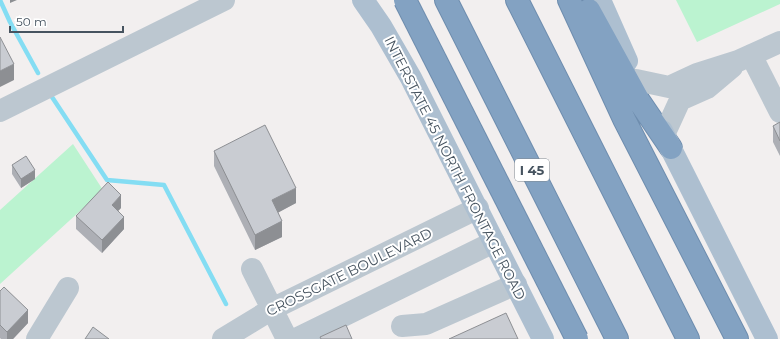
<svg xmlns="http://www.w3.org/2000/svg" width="780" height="339" font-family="Montserrat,sans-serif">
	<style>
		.green { fill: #bbf3d0 }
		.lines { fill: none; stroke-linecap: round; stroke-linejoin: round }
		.stream { stroke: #84ddf3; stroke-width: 4.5 }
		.highway-casing { stroke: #6e8dae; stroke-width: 24 }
		.minor { stroke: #bcc7d0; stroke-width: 22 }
		.major { stroke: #adbfd0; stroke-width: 22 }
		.highway { stroke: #83a2c2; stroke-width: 22 }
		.highway-bridge-casing { stroke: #6e8dae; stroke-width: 24; stroke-linecap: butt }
		.highway-bridge { stroke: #83a2c2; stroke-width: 22 }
		.wall { fill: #adafb5 }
		.shaded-wall { fill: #8d8f93 }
		.building { fill: #c9ccd2; stroke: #8d8f93 }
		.labels { text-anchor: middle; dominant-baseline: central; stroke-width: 4; stroke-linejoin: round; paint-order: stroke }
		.shield { fill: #fff; stroke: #7e878f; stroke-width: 1 }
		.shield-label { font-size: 13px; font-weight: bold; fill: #46535f }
		.street-label { font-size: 14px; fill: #46535f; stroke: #fff }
	</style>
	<rect width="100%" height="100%" fill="#f2efef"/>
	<!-- green -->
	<path class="green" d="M676 0H780V4L697 42Z
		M73 144 103 190 0 284V210Z"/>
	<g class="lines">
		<!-- stream -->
		<path class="stream" d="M0 0 10 22 38 73
			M52 97 107 180 164 185 226 304"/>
		<!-- highway casing -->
		<g class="highway-casing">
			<path id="highway" d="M446 0 617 339
				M517 0 688 339
				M569 0 624 119 737 339
				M589 10 639 101 671 148"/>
		</g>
		<!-- minor -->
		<path class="minor" d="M751 55 780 112
			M636 80 669 87 697 74 738 61 780 42
			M0 111 224 0
			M664 135 680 100 707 88 732 67
			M252 269 287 339
			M402 326 426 324 516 284
			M37 339 68 288
			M223 339 272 309 478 208
			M296 339 494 242"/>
		<!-- major -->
		<path class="major" d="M363 0 381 26 411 78 543 339
			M600 0 627 61
			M662 131 767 339"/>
		<!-- highway -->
		<use href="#highway" class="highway"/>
		<!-- highway-bridge casing -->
		<g class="highway-bridge-casing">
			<path id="highway-bridge" d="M405 0 577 339"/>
		</g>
		<!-- highway-bridge -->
		<use href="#highway-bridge" class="highway-bridge"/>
	</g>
	<!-- wall -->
	<path class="wall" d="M780 122V156L773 142V126Z
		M214 151 296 203 278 212 282 237 255 250 214 166Z
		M12 165 35 179 21 188 12 174Z
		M121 208 118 211 124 229 102 253 76 229V216Z
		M0 291 28 323 13 339H1L0 338Z"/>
	<!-- shaded-wall -->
	<path class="shaded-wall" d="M10 0H17L10 3Z
		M14 64V80L0 87V71Z
		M35 170V179L21 188V179Z
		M296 188V203L272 216V200Z
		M121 195V208L112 217V205Z
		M124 217V229L102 253V240Z
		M282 221V237L255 250V235Z
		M28 310V323L13 339H7V332Z"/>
	<!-- building -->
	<path class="building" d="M0 37 14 64 0 71Z
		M780 122V141L773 126Z
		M265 125 296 188 272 200 282 221 255 235 214 151Z
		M26 156 35 170 21 179 12 165Z
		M108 182 121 195 112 205 124 217 102 240 76 216Z
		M4 287 28 310 7 332 0 325V291Z
		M506 313 518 339H449Z
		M346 325 352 339H321L320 337Z
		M93 327 109 339H85Z"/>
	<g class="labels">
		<!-- shield labels -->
		<rect class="shield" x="515" y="159" width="34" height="22" rx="3"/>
		<g class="shield-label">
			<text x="532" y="170">I 45</text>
		</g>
		<!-- street labels -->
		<g class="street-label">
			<text transform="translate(455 168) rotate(63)">INTERSTATE 45 NORTH FRONTAGE ROAD</text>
			<text transform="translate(349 272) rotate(-26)">CROSSGATE BOULEVARD</text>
		</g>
	</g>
	<!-- scale -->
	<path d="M10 26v6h113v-6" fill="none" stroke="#46535f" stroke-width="2"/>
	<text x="16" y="26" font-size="12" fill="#46535f" stroke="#ffffff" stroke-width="3" paint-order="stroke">50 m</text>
</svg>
